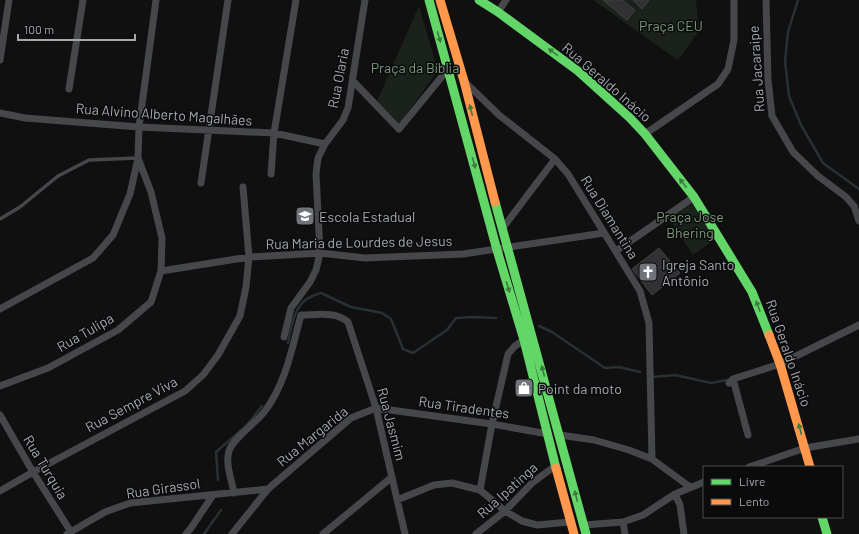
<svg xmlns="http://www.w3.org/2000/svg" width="859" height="534" font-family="Barlow,sans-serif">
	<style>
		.green { fill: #1b211b }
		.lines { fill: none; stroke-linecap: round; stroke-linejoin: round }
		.stream { stroke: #293034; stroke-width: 2.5 }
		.building { fill: #313133; stroke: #404144 }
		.lane { stroke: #45474a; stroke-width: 3.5 }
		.street { stroke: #45474a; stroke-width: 7 }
		.fast { stroke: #63d668; stroke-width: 9 }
		.slow { stroke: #ff974d; stroke-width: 9 }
		.oneway { fill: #3b7b3f }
		.labels { text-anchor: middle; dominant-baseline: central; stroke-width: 3; stroke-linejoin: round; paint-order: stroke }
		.park-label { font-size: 14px; fill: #7c9a7c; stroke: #0b0b0c }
		.street-label { font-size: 14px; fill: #a3a8b1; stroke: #0b0b0c }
		.poi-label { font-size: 14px; fill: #a3a8b1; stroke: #0b0b0c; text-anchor: start }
	</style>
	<rect width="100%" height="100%" fill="#101011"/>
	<!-- green -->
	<path class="green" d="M593 0H696L699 31 678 60Z
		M419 6 438 71 399 124 377 101Z
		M694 202 717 238 693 255 669 219Z"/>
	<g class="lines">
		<!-- stream -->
		<path class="stream" d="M798 0 788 32 785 61 789 96 801 125 823 163 859 189
			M539 326 552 332 605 368 619 367 640 372
			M288 343C293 320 294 299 321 293L351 307 382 313 391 319 403 349 413 353 447 330 456 318 474 317 496 318
			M653 377 675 375 711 383 727 380
			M218 480 216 452 247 425 262 406
			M204 534 221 510"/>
	</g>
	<!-- building -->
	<path class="building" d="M603 0H622L635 10 627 20Z
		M633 0H649L642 9Z
		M659 248 680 273 652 295 632 269Z"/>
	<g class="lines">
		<!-- lane -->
		<path class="lane" d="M0 219 20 207 58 176 89 160 138 158"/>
		<!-- street -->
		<path class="street" d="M766 0 768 80 772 116 793 152 818 176 846 197 854 206 859 221
			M498 12 506 0
			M0 60 9 0
			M353 81 399 129 448 69
			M465 82 499 115 555 159 568 174 640 291 649 323 652 459 690 487
			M69 89 83 0
			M0 113 25 118 139 127 274 133 325 144
			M645 134 718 84 728 69 734 40V0
			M271 174 274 133 296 0
			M201 183 228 0
			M502 229 555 159
			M616 251 694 197
			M161 271 249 257 269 256 320 253 365 258 463 254 604 233
			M0 309 93 258 113 235 130 194 138 158 139 127 156 0
			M284 337 291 308 310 282 316 270 320 253 316 174 318 158 325 144 343 120 348 108 365 0
			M733 379 748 435
			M729 383 733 379 780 364 859 325
			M0 386 48 368 118 330 151 302 161 271 162 238 151 192 138 158
			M0 415 33 472 71 532
			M560 435 594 440 629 450 652 459
			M749 467 805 448 859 439
			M480 490 492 424 508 354 515 346 524 340
			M0 491 33 472 185 391 203 375 218 355 240 316 246 287 249 257 243 187
			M234 493C232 481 225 464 229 451 233 438 256 423 265 411 286 383 292 348 301 315 317 315 335 311 348 322L376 408 405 534
			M675 494 680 505 684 534
			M397 500 434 485 452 483 480 490 505 511 522 521 537 525 570 522
			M623 522 625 534
			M584 525 623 522 643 515 675 494 704 482
			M67 534 105 512 130 503 268 489
			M186 534 191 528 213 495
			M232 534 268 489 351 418 376 408 492 424 548 434
			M323 534 392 477
			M476 534 505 511 532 483 555 466"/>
		<!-- fast -->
		<path class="fast" d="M429 0 497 250 524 340 556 468
			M479 0 498 12 578 71 630 118 645 134 694 197 752 292 769 335
			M495 202 586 534
			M822 517 827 534"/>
		<!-- slow -->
		<path class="slow" d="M440 0 464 81 495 202
			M769 335 780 364 810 467
			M556 468 574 534"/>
	</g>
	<!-- one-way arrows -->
	<defs><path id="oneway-solid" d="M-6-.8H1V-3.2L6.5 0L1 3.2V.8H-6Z"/></defs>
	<g class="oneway">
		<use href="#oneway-solid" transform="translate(439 37) rotate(74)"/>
		<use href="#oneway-solid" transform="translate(553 52) rotate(-144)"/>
		<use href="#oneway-solid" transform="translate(471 110) rotate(-104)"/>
		<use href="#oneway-solid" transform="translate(474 163) rotate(75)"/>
		<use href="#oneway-solid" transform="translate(683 183) rotate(-128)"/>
		<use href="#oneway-solid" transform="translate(508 287) rotate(73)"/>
		<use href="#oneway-solid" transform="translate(758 306) rotate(-111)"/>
		<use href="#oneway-solid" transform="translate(543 371) rotate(-105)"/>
		<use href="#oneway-solid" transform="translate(800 429) rotate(-105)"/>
		<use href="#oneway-solid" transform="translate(576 496) rotate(-104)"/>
	</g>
	<!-- icons -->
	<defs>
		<g id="school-square" transform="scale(1)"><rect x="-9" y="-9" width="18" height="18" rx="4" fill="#707379" stroke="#0b0b0c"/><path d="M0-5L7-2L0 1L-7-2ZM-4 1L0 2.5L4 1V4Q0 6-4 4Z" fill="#fff"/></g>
		<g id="church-square" transform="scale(1)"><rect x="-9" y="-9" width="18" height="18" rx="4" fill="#707379" stroke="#0b0b0c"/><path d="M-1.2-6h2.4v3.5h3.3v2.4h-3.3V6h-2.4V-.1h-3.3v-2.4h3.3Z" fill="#fff"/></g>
		<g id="shop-square" transform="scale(1)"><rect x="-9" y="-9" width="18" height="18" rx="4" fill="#707379" stroke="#0b0b0c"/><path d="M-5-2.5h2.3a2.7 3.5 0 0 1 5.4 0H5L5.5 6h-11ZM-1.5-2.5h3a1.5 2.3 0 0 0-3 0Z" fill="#fff"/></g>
	</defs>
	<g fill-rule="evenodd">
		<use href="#school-square" x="305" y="216"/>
		<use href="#church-square" x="648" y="272"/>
		<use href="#shop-square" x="524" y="388"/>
	</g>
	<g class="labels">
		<!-- park labels -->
		<g class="park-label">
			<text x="671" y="25">Praça CEU</text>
			<text x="415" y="67">Praça da Bíblia</text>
			<text x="690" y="216">Praça Jose<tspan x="690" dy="16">Bhering</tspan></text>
		</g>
		<!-- street labels -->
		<g class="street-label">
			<text transform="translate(756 69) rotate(-94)">Rua Jacaraipe</text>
			<text transform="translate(338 78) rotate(-79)">Rua Olaria</text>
			<text transform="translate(607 82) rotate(41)">Rua Geraldo Inácio</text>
			<text transform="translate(164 114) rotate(4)">Rua Alvino Alberto Magalhães</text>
			<text transform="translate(610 217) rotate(58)">Rua Diamantina</text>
			<text transform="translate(359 242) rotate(-1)">Rua Maria de Lourdes de Jesus</text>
			<text transform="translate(85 332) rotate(-30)">Rua Tulipa</text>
			<text transform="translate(789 353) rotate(71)">Rua Geraldo Inácio</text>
			<text transform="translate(131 404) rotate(-28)">Rua Sempre Viva</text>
			<text transform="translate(464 407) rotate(8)">Rua Tiradentes</text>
			<text transform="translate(392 424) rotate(75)">Rua Jasmim</text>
			<text transform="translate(312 436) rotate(-39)">Rua Margarida</text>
			<text transform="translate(46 467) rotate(59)">Rua Turquia</text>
			<text transform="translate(163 488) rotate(-8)">Rua Girassol</text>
			<text transform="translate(507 490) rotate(-42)">Rua Ipatinga</text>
		</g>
		<!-- poi labels -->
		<g class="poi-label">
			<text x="319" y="216">Escola Estadual</text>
			<text x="662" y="264">Igreja Santo<tspan x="662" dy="16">Antônio</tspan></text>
			<text x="538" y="388">Point da moto</text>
		</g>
	</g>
	<!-- legend -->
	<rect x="703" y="466" width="140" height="52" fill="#0b0b0c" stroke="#484a4e"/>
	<rect x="711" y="479" width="20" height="6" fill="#63d668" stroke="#484a4e"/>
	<text x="739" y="486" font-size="12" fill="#a3a8b1">Livre</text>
	<rect x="711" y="499" width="20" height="6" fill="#ff974d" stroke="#484a4e"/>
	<text x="739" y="506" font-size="12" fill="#a3a8b1">Lento</text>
	<!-- scale -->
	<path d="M18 34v6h117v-6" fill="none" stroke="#a3a8b1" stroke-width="2"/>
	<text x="24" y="34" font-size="12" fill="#a3a8b1" stroke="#0b0b0c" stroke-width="3" paint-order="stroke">100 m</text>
</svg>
